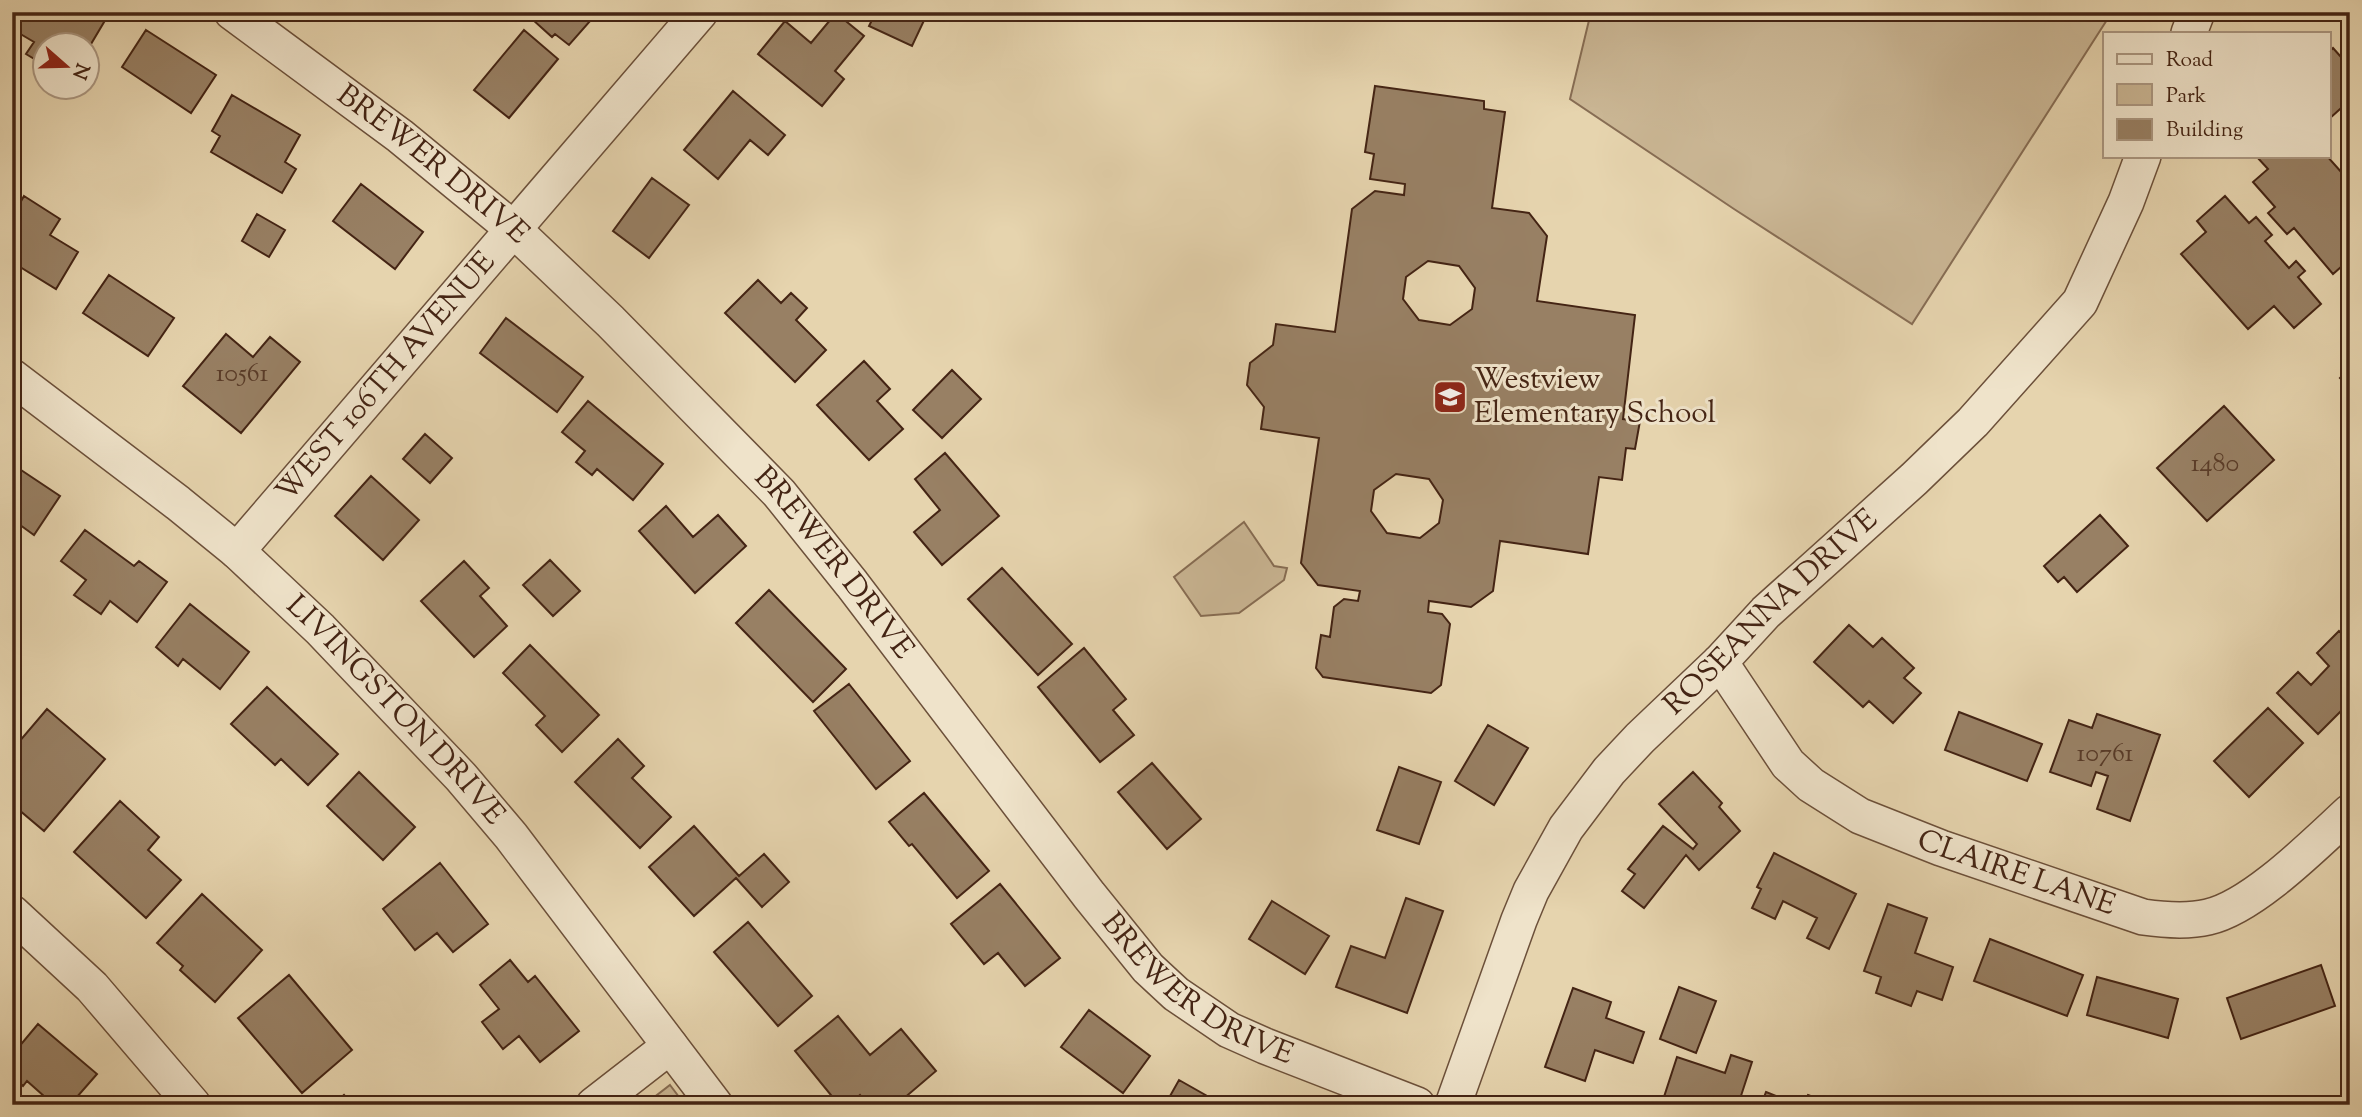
<svg xmlns="http://www.w3.org/2000/svg" width="2362" height="1117" font-family="'Sorts Mill Goudy',serif">
	<style>
		.green { fill: #cab694; stroke: #876d54; stroke-width: 2 }
		.building { fill: #988064; stroke: #442414; stroke-width: 2; fill-rule: evenodd }
		.lines { fill: none; stroke-linecap: round; stroke-linejoin: round }
		.minor-casing { stroke: #6c503a; stroke-width: 38 }
		.minor { stroke: #efe3ca; stroke-width: 35 }
		.labels { text-anchor: middle; dominant-baseline: central; stroke-width: 6; stroke-linejoin: round; paint-order: stroke }
		.number-label { font-size: 26px; fill: #593b28 }
		.street-label { font-size: 30px; fill: #442414; stroke: #efe3ca }
		.poi-label { font-size: 30px; fill: #442414; stroke: #efe3ca; text-anchor: start }
	</style>
	<rect width="100%" height="100%" fill="#e6d4ae"/>
	<filter id="stains"><feTurbulence type="fractalNoise" baseFrequency=".00286" numOctaves="4"/><feColorMatrix values="0 0 0 0 .2 0 0 0 0 .09 0 0 0 0 .02 0 0 0 .5 -.17"/></filter>
	<radialGradient id="worn" r=".72"><stop offset=".6" stop-color="#630" stop-opacity="0"/><stop offset="1" stop-color="#630" stop-opacity=".3"/></radialGradient>
	<!-- green -->
	<path class="green" d="M1591 12H2112L1912 324 1734 209 1570 99Z
		M1244 522 1274 566 1287 568 1284 580 1239 613 1201 616 1174 577Z
		M670 1085 685 1105H644Z"/>
	<!-- building -->
	<path class="building" d="M13 12 59 14 110 12 88 49V46H46V66L26 54 34 42 12 29Z
		M540 12H598L569 45 555 34 552 37 533 20Z
		M876 12H928L912 46 869 26Z
		M836 13 864 36 835 71 844 79 822 106 758 54 785 21 811 43Z
		M146 30 216 75 191 113 122 67Z
		M524 30 558 59 509 118 474 90Z
		M2333 48 2341 57 2350 49V100L2329 119V52Z
		M1375 86 1484 101V109L1505 112 1492 208 1529 213 1547 236 1537 301 1635 315 1623 419 1640 421 1635 449 1626 448 1622 480 1599 477 1588 554 1500 541 1493 591 1471 607 1429 601 1428 612 1442 614 1450 624 1441 685 1431 693 1323 677 1316 668 1321 635 1330 637 1334 607 1344 599 1358 601 1360 591 1318 585 1301 563 1319 438 1261 429 1264 407 1247 385 1250 363 1273 345 1276 324 1335 332 1352 209 1375 191 1404 195 1405 184 1370 179 1374 154 1365 152ZM1428 261 1459 266 1475 288 1472 309 1450 325 1419 320 1403 299 1406 277ZM1396 474 1429 479 1443 500 1439 523 1420 538 1387 533 1371 511 1374 490Z
		M733 91 785 135 768 155 750 140 718 179 684 150Z
		M232 95 300 135 285 162 296 169 282 193 211 152 220 136 212 131Z
		M2256 156H2327L2350 182V259L2333 274 2294 228 2287 234 2268 213 2275 207 2253 182 2268 169Z
		M652 178 689 205 649 258 613 231Z
		M361 184 423 232 395 269 333 221Z
		M24 196 60 219 50 235 78 252 56 289 12 262V208L16 210Z
		M2225 196 2249 223 2256 217 2272 235 2265 241 2289 268 2296 261 2305 271 2298 277 2321 304 2294 328 2274 306 2248 329 2181 254 2206 232 2197 221Z
		M257 214 285 230 269 257 242 241Z
		M109 275 174 318 148 356 83 313Z
		M758 280 781 303 791 293 807 308 796 320 826 350 795 382 725 313Z
		M506 318 583 377 557 412 480 353Z
		M226 334 253 357 270 337 300 362 241 433 183 386Z
		M864 361 890 389 877 401 903 429 869 460 817 405Z
		M2350 368V388L2340 378Z
		M952 370 981 399 942 438 913 410Z
		M588 401 663 464 633 500 597 469 592 475 576 462 585 451 562 432Z
		M2224 406 2274 460 2207 521 2157 468Z
		M425 434 452 458 430 483 403 459Z
		M945 453 999 516 942 565 914 532 940 510 915 479Z
		M12 464 60 496 34 535 16 522 12 527Z
		M371 476 419 520 383 560 335 516Z
		M666 506 693 537 718 515 746 546 695 593 639 531Z
		M2100 515 2128 546 2077 592 2064 577 2058 582 2044 566Z
		M85 530 134 566 139 561 167 582 137 622 110 601 101 614 74 595 86 580 61 561Z
		M550 560 580 591 553 616 523 585Z
		M464 561 489 588 480 596 507 626 474 657 421 601Z
		M1002 568 1072 644 1038 675 968 599Z
		M769 590 846 669 813 702 736 623Z
		M190 604 249 652 220 689 183 659 178 666 156 647Z
		M1849 625 1873 647 1882 638 1914 668 1904 678 1921 693 1893 723 1869 701 1863 707 1814 662Z
		M2339 631 2350 641V702L2318 734 2277 693 2298 672 2311 685 2329 666 2317 653Z
		M530 645 599 715 562 752 536 725 545 716 503 673Z
		M1084 648 1126 699 1113 710 1134 735 1100 762 1038 687Z
		M849 684 910 761 876 789 814 711Z
		M267 687 338 754 308 785 281 759 275 765 231 724Z
		M2268 708 2303 743 2249 797 2214 761Z
		M47 709 105 759 44 831 12 804V750Z
		M1959 712 2042 744 2027 781 1945 750Z
		M2097 714 2160 735 2130 821 2097 809 2108 776 2096 772 2091 786 2050 772 2069 720 2092 728Z
		M1488 725 1528 748 1494 805 1455 781Z
		M618 739 644 766 632 778 671 817 640 848 575 782Z
		M1152 763 1201 819 1167 849 1118 792Z
		M1399 767 1441 782 1419 844 1377 830Z
		M359 772 415 827 383 860 327 806Z
		M1693 772 1722 803 1719 807 1740 831 1699 870 1686 855 1644 908 1622 891 1635 874 1628 869 1663 826 1693 849 1697 844 1659 804Z
		M924 793 989 871 957 898 912 844 909 846 889 822Z
		M120 801 159 837 148 850 181 880 146 918 74 852Z
		M694 826 739 876 764 854 789 882 762 907 736 878 694 916 649 867Z
		M1774 853 1856 894 1829 949 1807 938 1817 918 1783 901 1775 919 1752 908 1761 889 1757 887Z
		M440 863 488 924 453 952 437 933 415 950 383 909Z
		M1000 884 1060 958 1025 986 998 953 984 964 951 924Z
		M202 894 262 950 215 1002 180 970 183 966 157 943Z
		M1406 898 1443 911 1407 1013 1336 987 1351 946 1385 958Z
		M1272 901 1329 936 1305 974 1249 939Z
		M1888 904 1927 918 1915 953 1953 967 1942 1000 1917 991 1911 1006 1876 993 1881 977 1864 971Z
		M748 922 812 996 778 1026 714 952Z
		M1990 939 2083 975 2067 1016 1974 981Z
		M510 960 528 982 535 976 579 1031 540 1062 519 1036 503 1049 482 1022 499 1009 480 985Z
		M2321 965 2335 1006 2241 1039 2227 998Z
		M289 975 352 1050 302 1093 238 1018Z
		M2097 977 2178 999 2168 1038 2087 1015Z
		M1679 987 1716 1001 1696 1053 1660 1039Z
		M1573 988 1611 1002 1606 1018 1644 1032 1633 1063 1595 1050 1585 1081 1545 1067Z
		M1089 1010 1150 1056 1123 1093 1061 1047Z
		M838 1016 870 1055 901 1029 936 1071 896 1105H868L860 1095 849 1105H839L795 1051Z
		M38 1024 97 1074 70 1105H54L27 1081 23 1086 12 1076V1055Z
		M1731 1055 1752 1062 1738 1105H1676L1663 1100 1677 1057 1725 1073Z
		M1179 1080 1223 1105H1165Z
		M1766 1092 1799 1105H1761Z
		M344 1095 353 1105H333Z
		M1808 1095 1831 1104V1105H1804Z
		M438 1097 445 1105H430Z"/>
	<g class="lines">
		<!-- minor casing -->
		<g class="minor-casing">
			<g id="minor">
				<path id="s1" d="M232 12 400 136 512 228 610 321 779 493 852 584 1089 895 1148 968 1176 994 1229 1030 1265 1046 1417 1105"/>
				<path d="M2189 33 2197 12"/>
				<path id="s2" d="M12 377 178 503 237 551 320 629 461 777 511 836 715 1105"/>
				<path id="s3" d="M237 551 700 12"/>
				<path id="s4" d="M1720 662 1788 764 1811 785 1860 816 1941 848 2143 917C2164 920 2187 922 2208 917 2253 907 2315 844 2350 812"/>
				<path d="M12 913 92 987 193 1105"/>
				<path d="M594 1105 670 1046"/>
				<path id="s5" d="M1453 1105 1519 920 1531 891 1566 828 1609 771 1640 738 1720 662 1766 612 1914 479 1973 422 2080 302 2126 202 2143 156"/>
			</g>
		</g>
		<!-- minor -->
		<use href="#minor" class="minor"/>
	</g>
	<!-- icons -->
	<defs>
		<g id="school-square" transform="scale(1.75)"><rect x="-9" y="-9" width="18" height="18" rx="4" fill="#8f2418" stroke="#efe3ca"/><path d="M0-5L7-2L0 1L-7-2ZM-4 1L0 2.5L4 1V4Q0 6-4 4Z" fill="#fff"/></g>
	</defs>
	<g fill-rule="evenodd">
		<use href="#school-square" x="1450" y="397"/>
	</g>
	<g class="labels">
		<!-- number labels -->
		<g class="number-label">
			<text x="242" y="374">10561</text>
			<text x="2215" y="464">1480</text>
			<text x="2105" y="754">10761</text>
		</g>
		<!-- street labels -->
		<g class="street-label">
			<text stroke="none"><textPath href="#s1" startOffset="252">BREWER DRIVE</textPath></text>
			<text stroke="none"><textPath href="#s3" startOffset="229">WEST 106TH AVENUE</textPath></text>
			<text stroke="none"><textPath href="#s1" startOffset="819">BREWER DRIVE</textPath></text>
			<text stroke="none"><textPath href="#s5" startOffset="598">ROSEANNA DRIVE</textPath></text>
			<text stroke="none"><textPath href="#s2" startOffset="509">LIVINGSTON DRIVE</textPath></text>
			<text stroke="none"><textPath href="#s4" startOffset="378">CLAIRE LANE</textPath></text>
			<text stroke="none"><textPath href="#s1" startOffset="1384">BREWER DRIVE</textPath></text>
		</g>
		<!-- poi labels -->
		<g class="poi-label">
			<text x="1474" y="380">Westview<tspan x="1474" dy="34">Elementary School</tspan></text>
		</g>
	</g>
	<!-- margin -->
	<rect width="2362" height="1117" fill="none" stroke="#e6d4ae" stroke-width="42"/>
	<rect x="14" y="14" width="2334" height="1089" fill="none" stroke="#442414" stroke-width="3.5"/>
	<rect x="21" y="21" width="2320" height="1075" fill="none" stroke="#442414" stroke-width="2"/>
	<!-- legend -->
	<rect x="2103" y="32" width="228" height="126" fill="#efe3ca" stroke="#ab9781" stroke-width="2"/>
	<rect x="2117" y="54" width="35" height="10" fill="#efe3ca" stroke="#ab9781" stroke-width="2"/>
	<text x="2166" y="66" font-size="21" fill="#442414">Road</text>
	<rect x="2117" y="84" width="35" height="21" fill="#cab694" stroke="#ab9781" stroke-width="2"/>
	<text x="2166" y="102" font-size="21" fill="#442414">Park</text>
	<rect x="2117" y="119" width="35" height="21" fill="#988064" stroke="#ab9781" stroke-width="2"/>
	<text x="2166" y="136" font-size="21" fill="#442414">Building</text>
	<!-- north arrow -->
	<g transform="translate(66 66) rotate(110)"><circle r="33" fill="#efe3ca" stroke="#ab9781" stroke-width="2"/>
	<path d="M0-5L12 26L0 18L-12 26Z" fill="#8f2418"/>
	<text y="-10" font-size="19" font-weight="bold" text-anchor="middle" fill="#442414">N</text>
	</g>
	<rect width="100%" height="100%" filter="url(#stains)"/>
	<rect width="100%" height="100%" fill="url(#worn)"/>
</svg>
